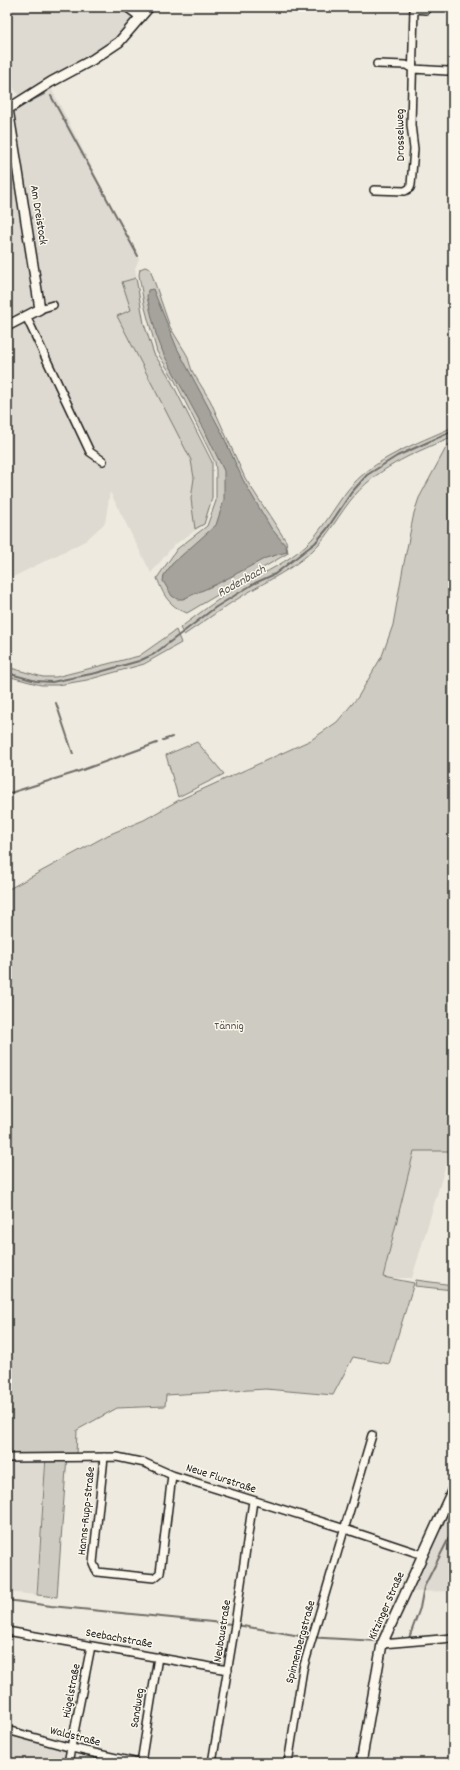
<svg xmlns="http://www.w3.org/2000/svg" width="460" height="1770" font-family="Dekko,sans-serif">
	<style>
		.built { fill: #dedad1 }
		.green { fill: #ceccc2; stroke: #75746f }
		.water { fill: #a6a39d; stroke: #6f6d69 }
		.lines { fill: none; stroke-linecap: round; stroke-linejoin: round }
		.stream { stroke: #6f6d69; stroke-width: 2 }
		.minor-casing { stroke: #1c1c1c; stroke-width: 10 }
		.tertiary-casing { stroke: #1c1c1c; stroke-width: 12 }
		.minor { stroke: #fbf7ec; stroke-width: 7 }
		.tertiary { stroke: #fbf7ec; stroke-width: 9 }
		.labels { text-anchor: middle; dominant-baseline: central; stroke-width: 3; stroke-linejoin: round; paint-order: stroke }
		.street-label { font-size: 12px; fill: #1c1c1c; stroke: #fbf7ec }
		.park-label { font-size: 12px; fill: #51514e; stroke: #fbf7ec }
		.water-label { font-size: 13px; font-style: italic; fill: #5a5956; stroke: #fbf7ec }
	</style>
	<rect width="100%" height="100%" fill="#eeeadf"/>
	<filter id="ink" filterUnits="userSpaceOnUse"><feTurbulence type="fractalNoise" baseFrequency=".025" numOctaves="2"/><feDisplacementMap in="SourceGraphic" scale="8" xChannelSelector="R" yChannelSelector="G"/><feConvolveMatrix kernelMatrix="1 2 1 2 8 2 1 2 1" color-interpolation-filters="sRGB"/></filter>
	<g filter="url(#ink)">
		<!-- built -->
		<path class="built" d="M7 7H141L123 32 94 54 47 80 139 259 135 268 145 324 155 354 169 374 194 429 212 462 213 498 205 524 174 545 151 573 110 492 105 523 85 541 7 580V106L20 97 7 78Z
			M414 1151H450L412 1278H383Z
			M45 1458 36 1595 7 1592V1459Z
			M453 1495V1591L406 1592Z
			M7 1634 14 1635 9 1665 7 1664Z
			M7 1733 66 1750 64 1763H7Z"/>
		<!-- green -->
		<path class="green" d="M145 267 150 269 170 327 187 355 192 371 210 400 245 478 286 541 288 553 187 613C168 605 164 596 157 578L177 549 207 526 216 501V470L215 462 174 379 157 352 144 304 139 275 140 269Z
			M136 278 144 324 154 354 168 375 212 462V498L204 524 195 529 191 499 194 478 191 460 117 316 131 310 122 282Z
			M453 427V436C418 452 381 465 355 495 339 513 329 536 311 552 292 569 269 580 247 593 225 606 205 621 184 635L180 628C201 612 222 596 245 583 266 572 287 562 305 546 322 531 333 509 347 491 373 458 416 444 453 427Z
			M453 441V1146H450V1151H414L383 1277 414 1283 389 1364 353 1357 333 1395 266 1389 166 1395 165 1406 117 1408 77 1430 76 1456 67 1455 57 1597 37 1595 46 1456H7V890L108 835 144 820 179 800 311 740 337 722 358 697 382 656 393 625 403 568 414 513 419 498 447 446Z
			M176 630 181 643 144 664 87 680 58 685H41L7 676V667L43 677H56L139 656Z
			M197 742 224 774 178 797 166 755Z
			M416 1280 453 1285V1290L415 1286Z"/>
		<!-- water -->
		<path class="water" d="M153 289 177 348 222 433 243 480 271 528 286 546 287 552 266 558 217 584 183 599H177L172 596 163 581 164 575 172 564 216 525 224 500V471L204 429 164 355 156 334 147 297 148 290Z"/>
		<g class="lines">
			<!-- stream -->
			<path class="stream" d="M51 96 138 256
				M22 105 44 94
				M7 673 36 681 52 682 96 673 139 661 154 654 216 607 255 583 275 574 315 543 327 529 351 493 367 475 397 456 453 431
				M56 703 73 754
				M163 740 172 737
				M7 794 74 773 157 743
				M7 1600 51 1606 232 1624
				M237 1625 306 1637 378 1641
				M409 1638 420 1608 424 1587 453 1530"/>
			<!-- minor casing -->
			<g class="minor-casing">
				<path id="minor" d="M126 7 141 18
					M414 9 426 10 428 7
					M377 64 406 65 413 69 447 71 453 70
					M374 190 405 191 410 188 411 185 414 149 411 125 414 7
					M40 309 53 305
					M26 316 90 452 103 461
					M104 1457 93 1563 97 1572 154 1578 160 1573 172 1475
					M7 1458 117 1457 145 1463 172 1475 345 1529 423 1555
					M7 1631 228 1670
					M382 1644 453 1638
					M7 1730 72 1748 138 1763
					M68 1763 91 1646
					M141 1763 158 1657
					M212 1763 234 1631 253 1501
					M288 1763 303 1669 372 1435"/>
			</g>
			<!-- tertiary casing -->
			<g class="tertiary-casing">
				<path id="tertiary" d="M7 326 40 309 8 109 51 82 92 60 119 42 149 7
					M361 1763 382 1644 453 1489"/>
			</g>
			<!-- minor -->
			<use href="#minor" class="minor"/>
			<!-- tertiary -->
			<use href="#tertiary" class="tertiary"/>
		</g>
	</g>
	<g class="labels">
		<!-- street labels -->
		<g class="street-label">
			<text transform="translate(401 135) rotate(-91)">Drosselweg</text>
			<text transform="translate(38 215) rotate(81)">Am Dreistock</text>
			<text transform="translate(221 1479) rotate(18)">Neue Flurstraße</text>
			<text transform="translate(87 1511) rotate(-84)">Hanns-Rupp-Straße</text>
			<text transform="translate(387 1606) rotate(-66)">Kitzinger Straße</text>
			<text transform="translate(223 1631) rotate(-81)">Neubaustraße</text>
			<text transform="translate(119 1639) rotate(10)">Seebachstraße</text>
			<text transform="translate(301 1642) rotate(-75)">Spinnenbergstraße</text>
			<text transform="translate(72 1691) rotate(-79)">Hügelstraße</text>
			<text transform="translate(138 1708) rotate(-81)">Sandweg</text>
			<text transform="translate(75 1737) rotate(14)">Waldstraße</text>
		</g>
		<!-- park labels -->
		<g class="park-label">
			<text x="229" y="1026">Tännig</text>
		</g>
		<!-- water labels -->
		<g class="water-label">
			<text transform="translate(242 582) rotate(-29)">Rodenbach</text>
		</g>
	</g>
	<!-- margin -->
	<rect width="460" height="1770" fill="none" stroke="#fbf7ec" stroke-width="24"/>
	<rect x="12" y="12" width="436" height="1746" fill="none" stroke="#1c1c1c" stroke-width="1.5" filter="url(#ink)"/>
</svg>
